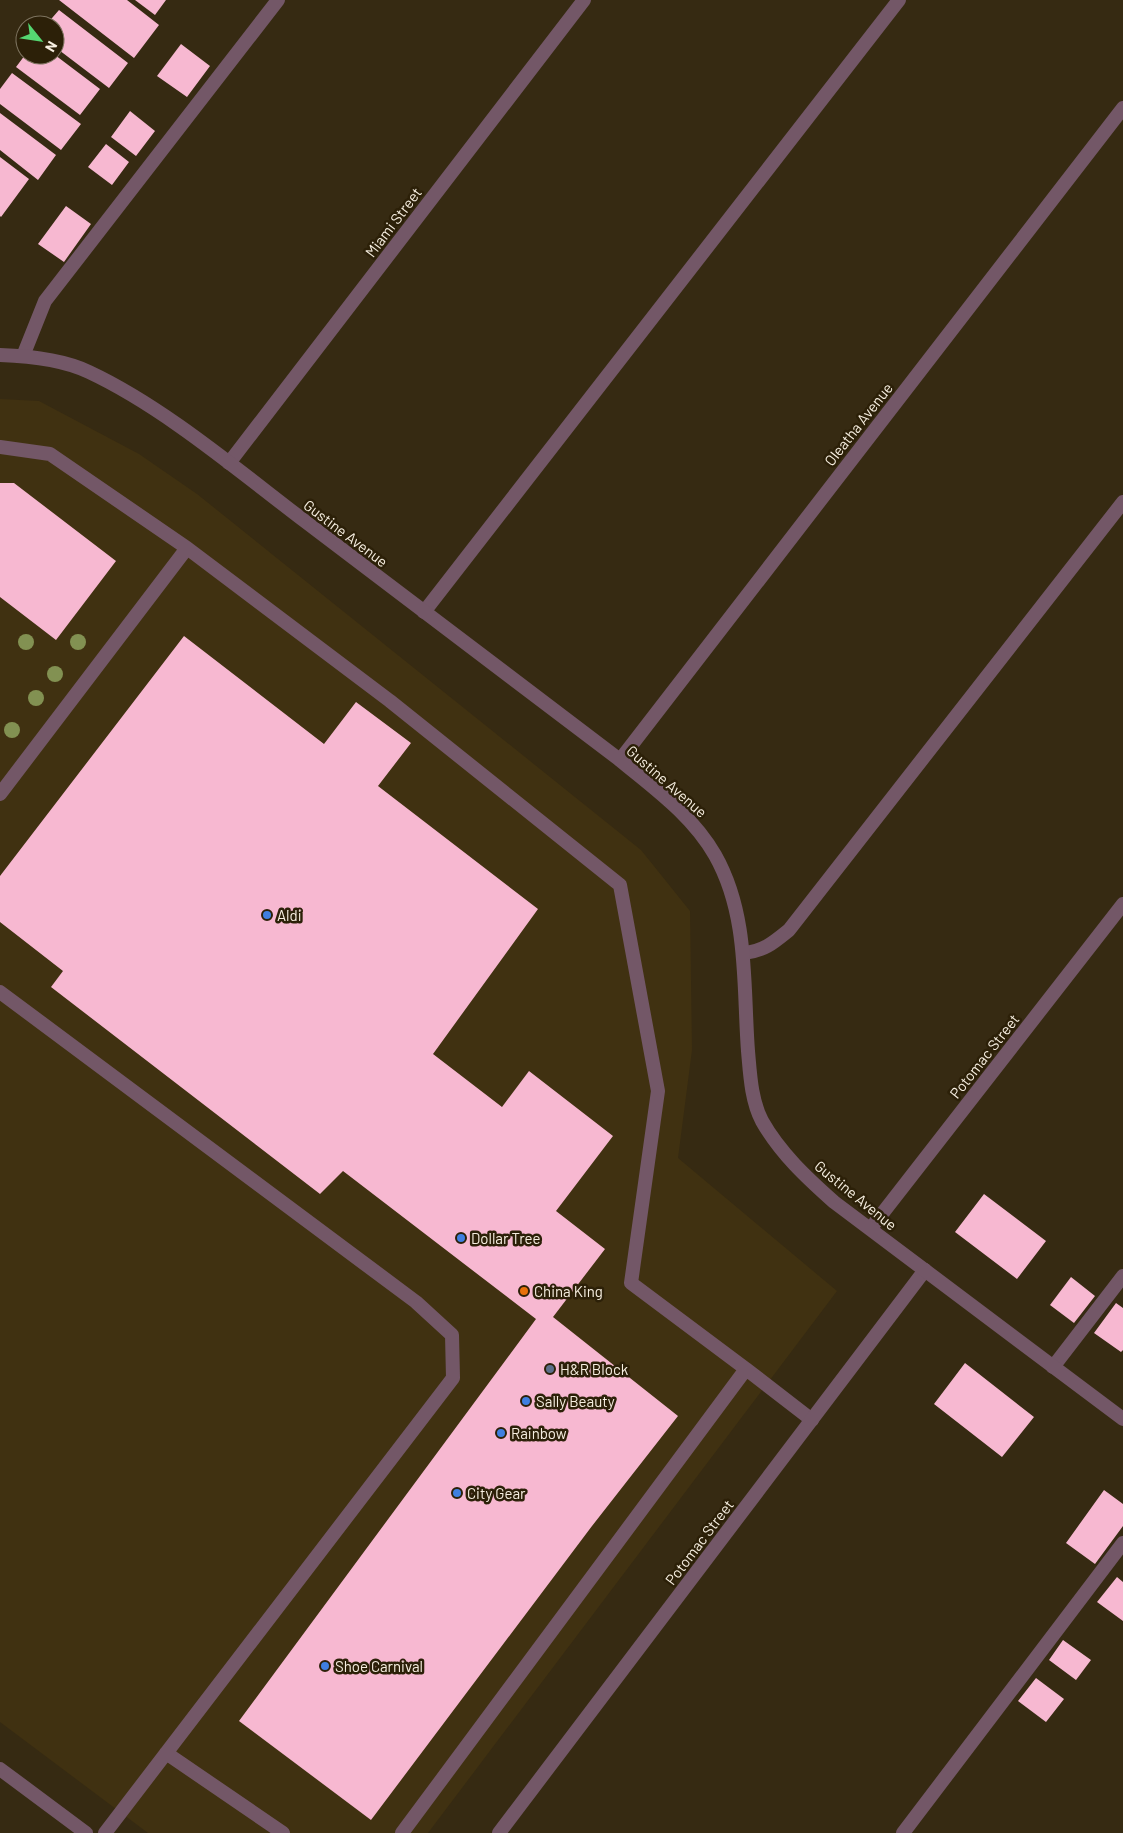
<svg xmlns="http://www.w3.org/2000/svg" width="1123" height="1833" font-family="Barlow,sans-serif">
	<style>
		.built { fill: #403111 }
		.building { fill: #f7b8d1 }
		.lines { fill: none; stroke-linecap: round; stroke-linejoin: round }
		.service { stroke: #735767; stroke-width: 14 }
		.minor { stroke: #735767; stroke-width: 14 }
		.tertiary { stroke: #735767; stroke-width: 14 }
		.tree { fill: #829152 }
		.shop-dot { fill: #3f7fe0; stroke: #2c2008; stroke-width: 2 }
		.food-dot { fill: #e8710a; stroke: #2c2008; stroke-width: 2 }
		.service-dot { fill: #5c6f8a; stroke: #2c2008; stroke-width: 2 }
		.labels { text-anchor: middle; dominant-baseline: central; stroke-width: 5; stroke-linejoin: round; paint-order: stroke }
		.street-label { font-size: 15px; fill: #f7efe1; stroke: #2c2008 }
		.poi-label { font-size: 15px; fill: #f7efe1; stroke: #2c2008; text-anchor: start }
	</style>
	<rect width="100%" height="100%" fill="#362a12"/>
	<!-- built -->
	<path class="built" d="M0 399 39 401 139 454 197 494 641 850 690 911 692 1050 678 1158 837 1291 428 1833H148L0 1722Z"/>
	<!-- building -->
	<path class="building" d="M59 0H127L159 25 134 58Z
		M135 0H166L155 15Z
		M59 10 128 63 109 88 55 47V25H46Z
		M181 44 210 66 187 97 157 76Z
		M25 55H55L100 89 80 115 16 67Z
		M12 73 81 124 61 150 0 104V89Z
		M130 111 155 131 136 156 111 137Z
		M0 113 56 155 38 180 0 150Z
		M106 144 129 162 112 185 88 167Z
		M0 157 29 179 1 217 0 216Z
		M66 206 91 224 64 262 38 244Z
		M0 483H14L116 561 56 640 0 597Z
		M184 636 324 744 356 702 411 743 378 786 538 909 433 1054 502 1107 529 1071 613 1136 556 1211 605 1249 553 1317 678 1416 592 1526 371 1820 239 1721 536 1319 343 1171 320 1194 51 987 63 971 0 922V876Z
		M984 1194 1046 1241 1017 1279 955 1232Z
		M1071 1277 1095 1296 1074 1323 1050 1305Z
		M1116 1303 1123 1308V1350L1121 1352 1094 1333Z
		M965 1363 1034 1417 1002 1457 934 1404Z
		M1104 1490 1123 1504V1526L1095 1564 1066 1543Z
		M1117 1577 1123 1582V1621L1097 1602Z
		M1063 1640 1091 1660 1076 1680 1049 1660Z
		M1036 1678 1064 1699 1046 1722 1018 1701Z"/>
	<g class="lines">
		<!-- service -->
		<path class="service" d="M23 356 45 301 278 0
			M0 447 50 454 187 548 390 701 620 885 658 1091 631 1283 746 1369 402 1833
			M424 612 899 0
			M0 794 187 548
			M744 953C764 951 773 943 789 930L1123 502
			M0 992 416 1302 452 1335 453 1378 105 1833
			M1053 1367 1123 1276
			M746 1369 812 1420
			M166 1753 283 1833
			M903 1833 1123 1543"/>
		<!-- minor -->
		<path class="minor" d="M229 463 584 0
			M620 760 1123 108
			M871 1228 1123 904
			M0 1769 86 1833
			M499 1833 925 1270"/>
		<!-- tertiary -->
		<path class="tertiary" d="M0 355C29 356 62 359 89 372 164 407 240 472 306 522 410 602 515 681 620 760 655 789 692 815 715 855 749 915 743 985 748 1051 750 1073 751 1100 762 1121 780 1153 807 1178 834 1202L1123 1419"/>
	</g>
	<!-- trees -->
	<g class="tree">
		<circle cx="26" cy="642" r="8"/>
		<circle cx="78" cy="642" r="8"/>
		<circle cx="55" cy="674" r="8"/>
		<circle cx="36" cy="698" r="8"/>
		<circle cx="12" cy="730" r="8"/>
	</g>
	<!-- markers -->
	<g class="shop-dot">
		<circle cx="267" cy="915" r="5"/>
		<circle cx="461" cy="1238" r="5"/>
		<circle cx="526" cy="1401" r="5"/>
		<circle cx="501" cy="1433" r="5"/>
		<circle cx="457" cy="1493" r="5"/>
		<circle cx="325" cy="1666" r="5"/>
	</g>
	<circle class="food-dot" cx="524" cy="1291" r="5"/>
	<circle class="service-dot" cx="550" cy="1369" r="5"/>
	<g class="labels">
		<!-- street labels -->
		<g class="street-label">
			<text transform="translate(393 222) rotate(-53)">Miami Street</text>
			<text transform="translate(858 424) rotate(-52)">Oleatha Avenue</text>
			<text transform="translate(346 533) rotate(37)">Gustine Avenue</text>
			<text transform="translate(667 781) rotate(41)">Gustine Avenue</text>
			<text transform="translate(984 1056) rotate(-52)">Potomac Street</text>
			<text transform="translate(856 1195) rotate(39)">Gustine Avenue</text>
			<text transform="translate(699 1542) rotate(-53)">Potomac Street</text>
		</g>
		<!-- poi labels -->
		<g class="poi-label">
			<text x="277" y="915">Aldi</text>
			<text x="471" y="1238">Dollar Tree</text>
			<text x="534" y="1291">China King</text>
			<text x="560" y="1369">H&amp;R Block</text>
			<text x="536" y="1401">Sally Beauty</text>
			<text x="511" y="1433">Rainbow</text>
			<text x="467" y="1493">City Gear</text>
			<text x="335" y="1666">Shoe Carnival</text>
		</g>
	</g>
	<!-- north arrow -->
	<g transform="translate(40 40) rotate(120)"><circle r="24" fill="#2c2008" stroke="#7d735f"/>
	<path d="M0-4L9 19L0 12L-9 19Z" fill="#55d671"/>
	<text y="-8" font-size="14" font-weight="bold" text-anchor="middle" fill="#f7efe1">N</text>
	</g>
</svg>
